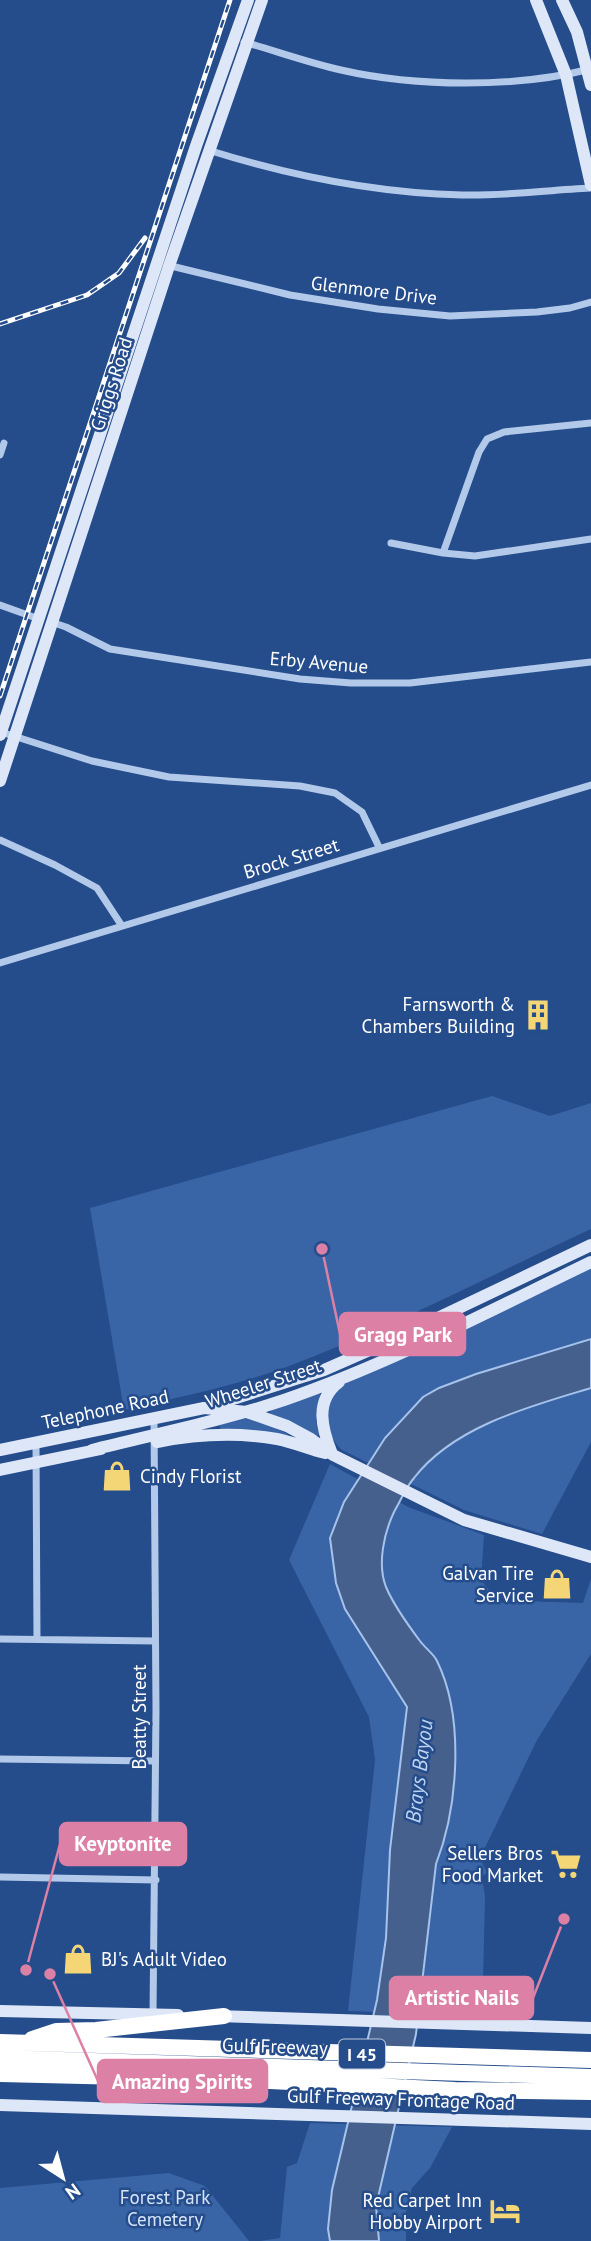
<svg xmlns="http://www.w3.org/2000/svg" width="591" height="2241" font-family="'PT Sans',sans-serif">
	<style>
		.green { fill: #3965a7 }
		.water { fill: #45608d; stroke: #a6c3eb; stroke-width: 2 }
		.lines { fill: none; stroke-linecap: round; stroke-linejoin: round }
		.minor { stroke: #b2c9ea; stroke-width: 7 }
		.secondary { stroke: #dde7f8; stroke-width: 12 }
		.motorway { stroke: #fff; stroke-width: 16 }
		.rail-casing { stroke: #fff; stroke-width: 5 }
		.rail { stroke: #254c8b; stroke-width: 2.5; stroke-dasharray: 8; stroke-linecap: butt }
		.labels { text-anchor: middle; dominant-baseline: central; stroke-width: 5; stroke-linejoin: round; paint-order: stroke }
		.shield { fill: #254c8b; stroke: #bec9dc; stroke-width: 2 }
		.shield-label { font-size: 18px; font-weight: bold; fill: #fff }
		.street-label { font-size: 19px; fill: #fff; stroke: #254c8b }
		.poi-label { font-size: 19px; fill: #fff; stroke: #254c8b; text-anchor: end }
		.park-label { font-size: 19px; fill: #d6e4f8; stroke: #254c8b }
		.water-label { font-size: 21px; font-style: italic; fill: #bed3f1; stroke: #254c8b }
		.leader { fill: none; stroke: #dd80a5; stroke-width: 2.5 }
		.callout-dot { fill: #dd80a5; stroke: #254c8b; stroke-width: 2.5 }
		.callout { fill: #dd80a5; stroke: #dd80a5; stroke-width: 2.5 }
		.callout-label { font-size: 21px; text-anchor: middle; font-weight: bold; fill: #fff }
	</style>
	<rect width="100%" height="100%" fill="#254c8b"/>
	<!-- green -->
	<path class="green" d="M492 1096 550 1116 591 1103V1229C491 1275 393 1327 289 1366 236 1386 179 1397 124 1410L90 1208Z
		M591 1267V1442L542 1534 464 1510 342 1450C325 1435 321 1408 337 1390 342 1385 350 1381 356 1378Z
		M319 1393 322 1396 316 1421 319 1434 316 1437 270 1414 271 1410Z
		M245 1417 262 1422 288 1434 286 1438 220 1429V1425Z
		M330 1464 408 1507 484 1535 481 1580 499 1602 508 1604 527 1601 583 1603 591 1579V1654L537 1740 480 1858 487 1873 482 1876 485 1897 483 1982 488 2016 348 2011 375 1760 369 1717 289 1560Z
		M310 2123 452 2127 430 2168 412 2188 406 2213V2241H260L280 2238 287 2167 297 2163Z
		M169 2173 205 2186 249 2241H0V2188Z"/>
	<!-- water -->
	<path class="water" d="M591 1339V1388C531 1406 454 1426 414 1478 406 1487 401 1500 395 1510 384 1532 377 1564 386 1587 394 1606 408 1625 420 1641 425 1648 434 1654 437 1661 465 1718 458 1807 436 1864L416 2034 376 2206 379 2241H330L328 2229 332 2190 377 2000 386 1938 390 1850 407 1707 345 1609 336 1583 330 1538 344 1502 385 1438 423 1397 439 1388 476 1374Z"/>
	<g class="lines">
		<!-- minor -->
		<path class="minor" d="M244 42C276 51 309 63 341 70 415 87 517 88 590 69
			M208 150C291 176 375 193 462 195 505 196 548 190 591 188
			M167 265 290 295 378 309 450 316 537 312 570 308 591 302
			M0 455 4 443
			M391 543 443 553 475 556 591 539
			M443 553 479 452 487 439 504 432 591 423
			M0 605 39 619
			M51 622 66 627 110 649 300 679 351 683H410L591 662
			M1 732 92 761 169 777 300 786 335 793 362 812 379 847
			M0 840 55 865 97 888 122 926
			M0 963 591 785
			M36 1443 37 1639
			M0 1639 155 1641
			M0 1759 154 1761
			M0 1877 156 1880
			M153 2015 156 1710 154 1419"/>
		<!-- secondary -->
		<path class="secondary" d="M536 0 566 75 591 185
			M562 0 577 32 591 85
			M0 735 196 146 248 0
			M0 781 169 266 262 0
			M211 1406 324 1370 381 1345 591 1245
			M157 1442C197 1434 236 1432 277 1439 293 1442 309 1449 325 1453
			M0 1450 204 1408 247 1412 287 1426 311 1439 333 1455 464 1520 591 1557
			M92 1450C156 1434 221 1421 284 1400 389 1364 491 1310 591 1262
			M332 1454C322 1429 314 1401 339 1382
			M0 1470 101 1449
			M0 2011 178 2015
			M217 2016 591 2028
			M0 2105 591 2124"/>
		<!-- motorway -->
		<path class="motorway" d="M32 2039 56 2031 96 2030 224 2016
			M0 2042 591 2060
			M0 2058 591 2077
			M0 2074 250 2080 455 2090 591 2092"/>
		<!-- rail casing -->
		<g class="rail-casing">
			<path id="rail" d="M0 324 87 295 119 273 145 238
				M0 696 230 0"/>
		</g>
		<!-- rail -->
		<use href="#rail" class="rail"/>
	</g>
	<!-- icons -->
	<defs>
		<g id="building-bare" transform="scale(2.415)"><path d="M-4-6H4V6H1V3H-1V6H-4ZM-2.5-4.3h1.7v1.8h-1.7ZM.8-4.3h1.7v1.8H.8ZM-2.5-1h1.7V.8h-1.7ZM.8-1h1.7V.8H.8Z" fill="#f4d676" stroke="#254c8b" stroke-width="2.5" paint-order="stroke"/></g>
		<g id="shop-bare" transform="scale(2.415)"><path d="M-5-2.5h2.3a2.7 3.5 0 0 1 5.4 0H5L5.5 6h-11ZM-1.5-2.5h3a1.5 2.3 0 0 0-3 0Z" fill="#f4d676" stroke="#254c8b" stroke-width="2.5" paint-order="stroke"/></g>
		<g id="supermarket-bare" transform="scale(2.415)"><path d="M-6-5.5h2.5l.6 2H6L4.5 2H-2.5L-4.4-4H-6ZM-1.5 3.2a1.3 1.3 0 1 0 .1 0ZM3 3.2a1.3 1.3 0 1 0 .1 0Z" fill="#f4d676" stroke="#254c8b" stroke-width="2.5" paint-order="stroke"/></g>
		<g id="hotel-bare" transform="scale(2.415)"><path d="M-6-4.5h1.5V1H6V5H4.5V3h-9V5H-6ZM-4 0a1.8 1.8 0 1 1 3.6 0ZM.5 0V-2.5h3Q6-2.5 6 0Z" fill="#f4d676" stroke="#254c8b" stroke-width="2.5" paint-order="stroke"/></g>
	</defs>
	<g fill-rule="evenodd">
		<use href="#building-bare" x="538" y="1015"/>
		<use href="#shop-bare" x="117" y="1476"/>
		<use href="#shop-bare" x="557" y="1584"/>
		<use href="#supermarket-bare" x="566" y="1864"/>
		<use href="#shop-bare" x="78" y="1959"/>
		<use href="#hotel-bare" x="505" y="2211"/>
	</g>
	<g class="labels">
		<!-- shield labels -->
		<rect class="shield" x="339" y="2039.5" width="46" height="29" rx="5"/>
		<g class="shield-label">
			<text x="362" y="2054">I 45</text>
		</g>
		<!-- street labels -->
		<g class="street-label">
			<text transform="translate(374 290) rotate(7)">Glenmore Drive</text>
			<text transform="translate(111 384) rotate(-72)">Griggs Road</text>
			<text transform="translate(319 662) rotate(5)">Erby Avenue</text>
			<text transform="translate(291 858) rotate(-17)">Brock Street</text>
			<text transform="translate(263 1383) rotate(-18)">Wheeler Street</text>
			<text transform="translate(105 1409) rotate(-12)">Telephone Road</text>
			<text transform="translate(139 1717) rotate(-90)">Beatty Street</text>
			<text transform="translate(275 2046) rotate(2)">Gulf Freeway</text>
			<text transform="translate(401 2099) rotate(2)">Gulf Freeway Frontage Road</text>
		</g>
		<!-- poi labels -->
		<g class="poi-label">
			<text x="515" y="1004">Farnsworth &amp;<tspan x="515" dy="22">Chambers Building</tspan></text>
			<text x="140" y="1476" text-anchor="start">Cindy Florist</text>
			<text x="534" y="1573">Galvan Tire<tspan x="534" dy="22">Service</tspan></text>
			<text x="543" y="1853">Sellers Bros<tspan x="543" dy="22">Food Market</tspan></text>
			<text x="101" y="1959" text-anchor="start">BJ's Adult Video</text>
			<text x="482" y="2200">Red Carpet Inn<tspan x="482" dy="22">Hobby Airport</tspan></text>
		</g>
		<!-- park labels -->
		<g class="park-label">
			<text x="165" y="2197">Forest Park<tspan x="165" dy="22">Cemetery</tspan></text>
		</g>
		<!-- water labels -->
		<g class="water-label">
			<text transform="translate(419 1771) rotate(-83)">Brays Bayou</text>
		</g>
	</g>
	<!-- callouts -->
	<path class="leader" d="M322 1249L340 1334M26 1970L60 1844M564 1919L533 1998M50 1974L98 2081"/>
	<g class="callout-dot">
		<circle cx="322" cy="1249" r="7"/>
		<circle cx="26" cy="1970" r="7"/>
		<circle cx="564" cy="1919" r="7"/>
		<circle cx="50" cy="1974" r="7"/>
	</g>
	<g class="callout">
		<rect x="340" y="1313" width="125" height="42" rx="7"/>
		<rect x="60" y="1823" width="126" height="42" rx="7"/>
		<rect x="390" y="1977" width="143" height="42" rx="7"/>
		<rect x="98" y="2060" width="169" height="42" rx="7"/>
	</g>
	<g class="callout-label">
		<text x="403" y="1342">Gragg Park</text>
		<text x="123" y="1851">Keyptonite</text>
		<text x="462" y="2005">Artistic Nails</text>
		<text x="182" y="2089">Amazing Spirits</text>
	</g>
	<!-- north arrow -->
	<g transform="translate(63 2178) rotate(144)" stroke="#254c8b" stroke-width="5" paint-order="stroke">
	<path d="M0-5L12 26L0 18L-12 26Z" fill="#ffffff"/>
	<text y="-10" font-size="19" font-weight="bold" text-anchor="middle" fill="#ffffff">N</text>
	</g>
</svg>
